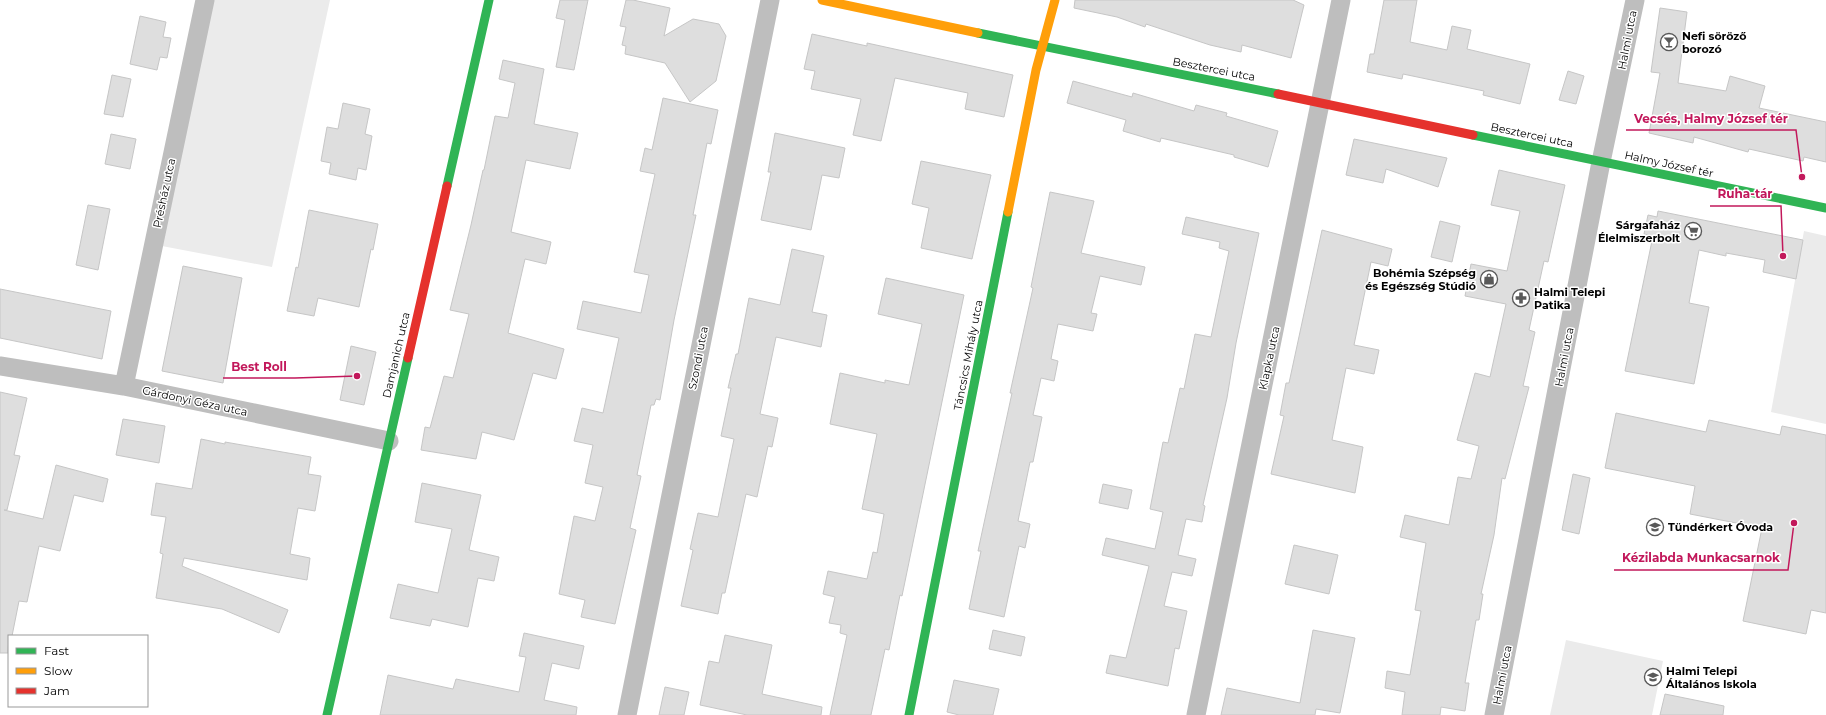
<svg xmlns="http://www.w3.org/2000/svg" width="1826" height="715" font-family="Montserrat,sans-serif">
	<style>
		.green { fill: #ebebeb }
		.building { fill: #dedede; stroke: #c6c6c6 }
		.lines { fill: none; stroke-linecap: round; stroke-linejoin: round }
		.street { stroke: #bebebe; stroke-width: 19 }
		.fast { stroke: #30b455; stroke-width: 9 }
		.slow { stroke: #ff9f0a; stroke-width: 9 }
		.jam { stroke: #e5322d; stroke-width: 9 }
		.labels { text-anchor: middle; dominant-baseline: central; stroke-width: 3; stroke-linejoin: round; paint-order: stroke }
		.poi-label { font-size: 11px; font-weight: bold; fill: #000; stroke: #fff; text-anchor: start }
		.street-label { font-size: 11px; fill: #000; stroke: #fff }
		.leader { fill: none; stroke: #c2185b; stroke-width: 1.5 }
		.callout-dot { fill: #c2185b; stroke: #fff; stroke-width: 1.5 }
		.callout-label { font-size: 12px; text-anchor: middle; font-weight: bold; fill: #c2185b; stroke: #fff; stroke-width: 3; stroke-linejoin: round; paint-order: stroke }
	</style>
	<rect width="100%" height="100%" fill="#fff"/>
	<!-- green -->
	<path class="green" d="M212 0H330L272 267 162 246Z
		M1804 231 1826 236V424L1771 412Z
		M1566 640 1663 661 1652 715H1550Z"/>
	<!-- building -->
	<path class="building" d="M560 0H588L574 70 556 67 565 20 556 18Z
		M626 0H633L670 8 664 36 693 19 719 24 726 36 716 81 690 102 665 63 625 54 626 46 622 45 626 27 620 26Z
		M1075 0H1293L1304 5 1291 58 1242 45 1241 52 1210 45 1146 24 1145 27 1117 17 1074 8Z
		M1384 0H1417L1410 42 1447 50 1452 26 1471 30 1467 49 1530 64 1520 104 1483 95 1484 91 1403 74 1402 79 1367 72 1370 54H1374Z
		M1660 8 1687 12 1678 83 1726 91 1730 76 1765 86 1759 108 1826 122V162L1804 157 1803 161 1749 149 1748 152 1694 137 1693 143 1649 133 1660 73 1651 72Z
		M140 16 166 22 163 37 171 38 167 58 160 57 157 70 130 64Z
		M812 34 867 46V43L1013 75 1004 117 965 109 968 93 895 78 881 141 853 135 861 99 811 89 815 71 804 69Z
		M503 60 544 69 534 124 578 133 570 169 526 160 511 232 551 242 546 264 525 259 508 333 564 349 556 379 533 373 514 440 482 432 476 459 421 450 425 427 430 428 444 376 453 378 469 314 450 310 471 225 483 170H484L495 116 508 118 515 83 499 79Z
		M1568 71 1584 76 1576 104 1559 100Z
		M112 75 131 79 123 117 104 114Z
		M1073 81 1132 97 1133 93 1194 111 1196 105 1227 113 1226 116 1278 131 1268 167 1234 157V155L1161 138 1160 142 1123 131 1126 120 1067 103Z
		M663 98 718 110 711 144 707 143 693 215H696L674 320 660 400 656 399 654 405H651L637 475 641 476 630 528 636 530 615 624 581 617 585 600 559 594 574 516 595 521 603 487 585 483 593 445 574 441 582 408 603 413 619 338 577 329 583 301 641 313 649 275 634 272 655 174 640 171 645 148 652 150Z
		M343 103 370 109 365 134 372 136 366 170 358 168 356 180 329 174 331 163 321 161 327 127 338 129Z
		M775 133 845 148 839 178 822 175 811 230 761 220 771 172H768Z
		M111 134 136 139 130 169 105 164Z
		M1354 139 1447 158 1438 187 1386 169 1383 183 1346 175Z
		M921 161 991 175 972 259 921 248 929 208 912 204Z
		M1499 170 1565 185 1548 262 1544 261 1529 330 1535 332 1523 386 1529 387 1505 479 1502 478 1494 535 1481 594H1483L1479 620H1476L1465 683H1469L1465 711 1441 707 1440 715H1402L1405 692 1385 688 1387 671 1410 675 1421 611 1415 610 1426 543 1400 537 1405 515 1449 525 1458 477 1471 479 1479 446 1457 440 1475 373 1490 377 1506 304 1465 296 1471 264 1507 271 1520 211 1491 205Z
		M1050 192 1094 201 1081 253 1145 267 1141 285 1100 276 1091 313 1097 314 1093 331 1058 324 1051 359 1058 361 1054 381 1041 378 1033 415 1042 417 1033 462H1030L1018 521 1030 524 1025 548 1019 546 1004 617 969 609 981 551H978L1012 393H1010L1033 288 1031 287Z
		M88 205 110 209 98 270 76 265Z
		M309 210 378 224 373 250 371 249 359 307 318 298 314 316 287 311 296 267 298 268Z
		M1658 211 1803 240 1796 279 1763 272 1765 260 1726 253V256L1699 250 1689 303 1709 307 1694 384 1625 371 1653 236 1644 234 1648 215 1657 217Z
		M1186 217 1259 233 1236 343 1227 398 1203 505 1205 506 1202 522 1186 519 1178 555 1196 559 1192 576 1172 572 1164 606 1187 611 1179 649 1175 648 1168 686 1106 673 1110 655 1126 658 1149 566 1102 555 1106 538 1155 549 1163 512 1150 509 1163 442 1168 443 1180 388 1184 389 1195 334 1211 337 1229 251 1219 248 1220 242 1182 234Z
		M1440 221 1460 226 1452 262 1431 257Z
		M1322 230 1392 249 1388 266 1371 262 1354 345 1379 350 1374 374 1346 368 1332 440 1363 447 1355 493 1271 474 1284 416 1280 415 1286 383H1289Z
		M792 249 824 256 812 312 827 315 821 347 776 337 760 414 778 418 772 447 768 446 757 497 746 494 725 593H722L718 614 681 606 693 550 690 549 698 513 718 517 734 439 721 436 731 388H728L736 354H738L749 298 780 305Z
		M183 266 242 278 223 383 162 371Z
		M886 278 964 295 902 596 900 595 889 650 885 649 871 715H830L847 635 840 633 841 625 829 623 835 597 823 594 828 571 867 579 873 552 877 553 884 514 862 509 877 434 830 424 840 373 885 383V380L909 385 922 324 878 314Z
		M0 289 111 311 102 359 0 338Z
		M351 346 376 352 364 405 340 400Z
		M0 392 27 398 14 455 20 456 7 510H4L43 519 56 465 108 479 103 502 74 495 60 551 39 546 27 602 19 601 12 636H9L8 653H0Z
		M1616 413 1706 432 1709 420 1780 435 1782 426 1826 435V613L1811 610 1806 634 1743 621 1762 528 1690 514 1695 486 1605 468Z
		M123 419 165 426 159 463 116 455Z
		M201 439 225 444V442L311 457 308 474 321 476 315 511 298 508 290 554 310 558 307 580 184 558 182 566 288 610 279 633 222 609 156 598 163 554 160 553 166 517 151 515 156 483 192 489Z
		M1573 474 1590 478 1579 534 1562 530Z
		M422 483 481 495 469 550 499 557 494 581 478 578 468 627 432 619 430 626 390 618 398 584 438 593 452 529 415 522Z
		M1103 484 1132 490 1128 509 1099 503Z
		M1294 545 1338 555 1329 594 1285 584Z
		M993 630 1025 637 1021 656 989 649Z
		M1313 630 1355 638 1340 713 1316 709 1315 715H1221L1227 688 1300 703Z
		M524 633 584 646 579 669 552 663 544 700 577 707 576 715H380L388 675 453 689 456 679 519 692 526 657 519 656Z
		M725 635 772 645 762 694 822 707 821 715H747L700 705 709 661 719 663Z
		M954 680 999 689 993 715H959L947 712Z
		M665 687 689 692 684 715H659Z
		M1665 694 1724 706 1723 715H1660Z"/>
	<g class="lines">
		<!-- street -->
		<path class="street" d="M0 366 124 386 389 441
			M124 386 205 0
			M627 715 770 0
			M1196 715 1341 0
			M1494 715 1601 162 1635 0"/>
		<!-- fast -->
		<path class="fast" d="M978 33 1278 94
			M1473 135 1826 208
			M447 186 489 0
			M327 715 408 358
			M909 715 1008 212"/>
		<!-- slow -->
		<path class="slow" d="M822 0 978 33
			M1008 212 1036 70 1055 0"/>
		<!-- jam -->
		<path class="jam" d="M1278 94 1473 135
			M408 358 447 186"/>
	</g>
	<!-- icons -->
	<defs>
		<g id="bar-ring" transform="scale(0.9)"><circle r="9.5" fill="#fff" stroke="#595959" stroke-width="1.5"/><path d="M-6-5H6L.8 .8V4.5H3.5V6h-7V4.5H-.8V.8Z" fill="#595959"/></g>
		<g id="supermarket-ring" transform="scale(0.9)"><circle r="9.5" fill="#fff" stroke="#595959" stroke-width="1.5"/><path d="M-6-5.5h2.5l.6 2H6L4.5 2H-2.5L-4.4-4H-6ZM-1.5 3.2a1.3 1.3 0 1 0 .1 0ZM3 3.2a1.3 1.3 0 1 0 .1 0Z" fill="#595959"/></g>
		<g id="shop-ring" transform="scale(0.9)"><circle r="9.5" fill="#fff" stroke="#595959" stroke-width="1.5"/><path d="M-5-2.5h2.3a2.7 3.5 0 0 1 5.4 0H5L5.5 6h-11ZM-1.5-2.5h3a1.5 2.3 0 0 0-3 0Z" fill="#595959"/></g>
		<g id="pharmacy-ring" transform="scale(0.9)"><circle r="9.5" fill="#fff" stroke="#595959" stroke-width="1.5"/><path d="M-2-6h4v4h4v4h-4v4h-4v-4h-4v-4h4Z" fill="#595959"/></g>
		<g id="school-ring" transform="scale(0.9)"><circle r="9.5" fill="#fff" stroke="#595959" stroke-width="1.5"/><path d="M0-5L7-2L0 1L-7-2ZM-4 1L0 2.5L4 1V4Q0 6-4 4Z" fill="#595959"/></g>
	</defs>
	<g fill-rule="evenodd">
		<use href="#bar-ring" x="1669" y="42"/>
		<use href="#supermarket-ring" x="1693" y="231"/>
		<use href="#shop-ring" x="1489" y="279"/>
		<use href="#pharmacy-ring" x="1521" y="298"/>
		<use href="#school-ring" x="1655" y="527"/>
		<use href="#school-ring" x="1653" y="677"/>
	</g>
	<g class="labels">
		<!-- poi labels -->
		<g class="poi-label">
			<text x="1682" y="36">Nefi söröző<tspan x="1682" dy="13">borozó</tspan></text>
			<text x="1680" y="225" text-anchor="end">Sárgafaház<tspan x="1680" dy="13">Élelmiszerbolt</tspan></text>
			<text x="1476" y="273" text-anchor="end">Bohémia Szépség<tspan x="1476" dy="13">és Egészség Stúdió</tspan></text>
			<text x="1534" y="292">Halmi Telepi<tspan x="1534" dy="13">Patika</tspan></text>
			<text x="1668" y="527">Tündérkert Óvoda</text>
			<text x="1666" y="671">Halmi Telepi<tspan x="1666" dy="13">Általános Iskola</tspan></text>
		</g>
		<!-- street labels -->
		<g class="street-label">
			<text transform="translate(1627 40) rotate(-79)">Halmi utca</text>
			<text transform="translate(1214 69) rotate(11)">Besztercei utca</text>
			<text transform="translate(1532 135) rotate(12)">Besztercei utca</text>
			<text transform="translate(1669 164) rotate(12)">Halmy József tér</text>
			<text transform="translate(164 193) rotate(-78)">Présház utca</text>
			<text transform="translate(396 355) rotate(-77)">Damjanich utca</text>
			<text transform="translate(968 355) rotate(-79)">Táncsics Mihály utca</text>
			<text transform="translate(1564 357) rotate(-79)">Halmi utca</text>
			<text transform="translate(698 358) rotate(-79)">Szondi utca</text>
			<text transform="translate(1269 358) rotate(-78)">Klapka utca</text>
			<text transform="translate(195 401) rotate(12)">Gárdonyi Géza utca</text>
			<text transform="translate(1502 675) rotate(-79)">Halmi utca</text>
		</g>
	</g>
	<!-- callouts -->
	<path class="leader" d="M1802 177L1796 130H1626M1783 256L1781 206H1710M357 376L295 378H223M1794 523L1788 570H1614"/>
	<g class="callout-dot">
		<circle cx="1802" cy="177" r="4"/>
		<circle cx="1783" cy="256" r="4"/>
		<circle cx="357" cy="376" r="4"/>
		<circle cx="1794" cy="523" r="4"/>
	</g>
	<g class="callout-label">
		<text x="1711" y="123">Vecsés, Halmy József tér</text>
		<text x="1745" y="198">Ruha-tár</text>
		<text x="259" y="371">Best Roll</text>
		<text x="1701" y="562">Kézilabda Munkacsarnok</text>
	</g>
	<!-- legend -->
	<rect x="8" y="635" width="140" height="72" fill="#ffffff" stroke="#999999"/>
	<rect x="16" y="648" width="20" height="6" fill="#30b455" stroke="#999999"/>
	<text x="44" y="655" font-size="12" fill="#000000">Fast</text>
	<rect x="16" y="668" width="20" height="6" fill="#ff9f0a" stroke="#999999"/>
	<text x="44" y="675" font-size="12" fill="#000000">Slow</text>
	<rect x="16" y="688" width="20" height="6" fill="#e5322d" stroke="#999999"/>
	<text x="44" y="695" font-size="12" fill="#000000">Jam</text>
</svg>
